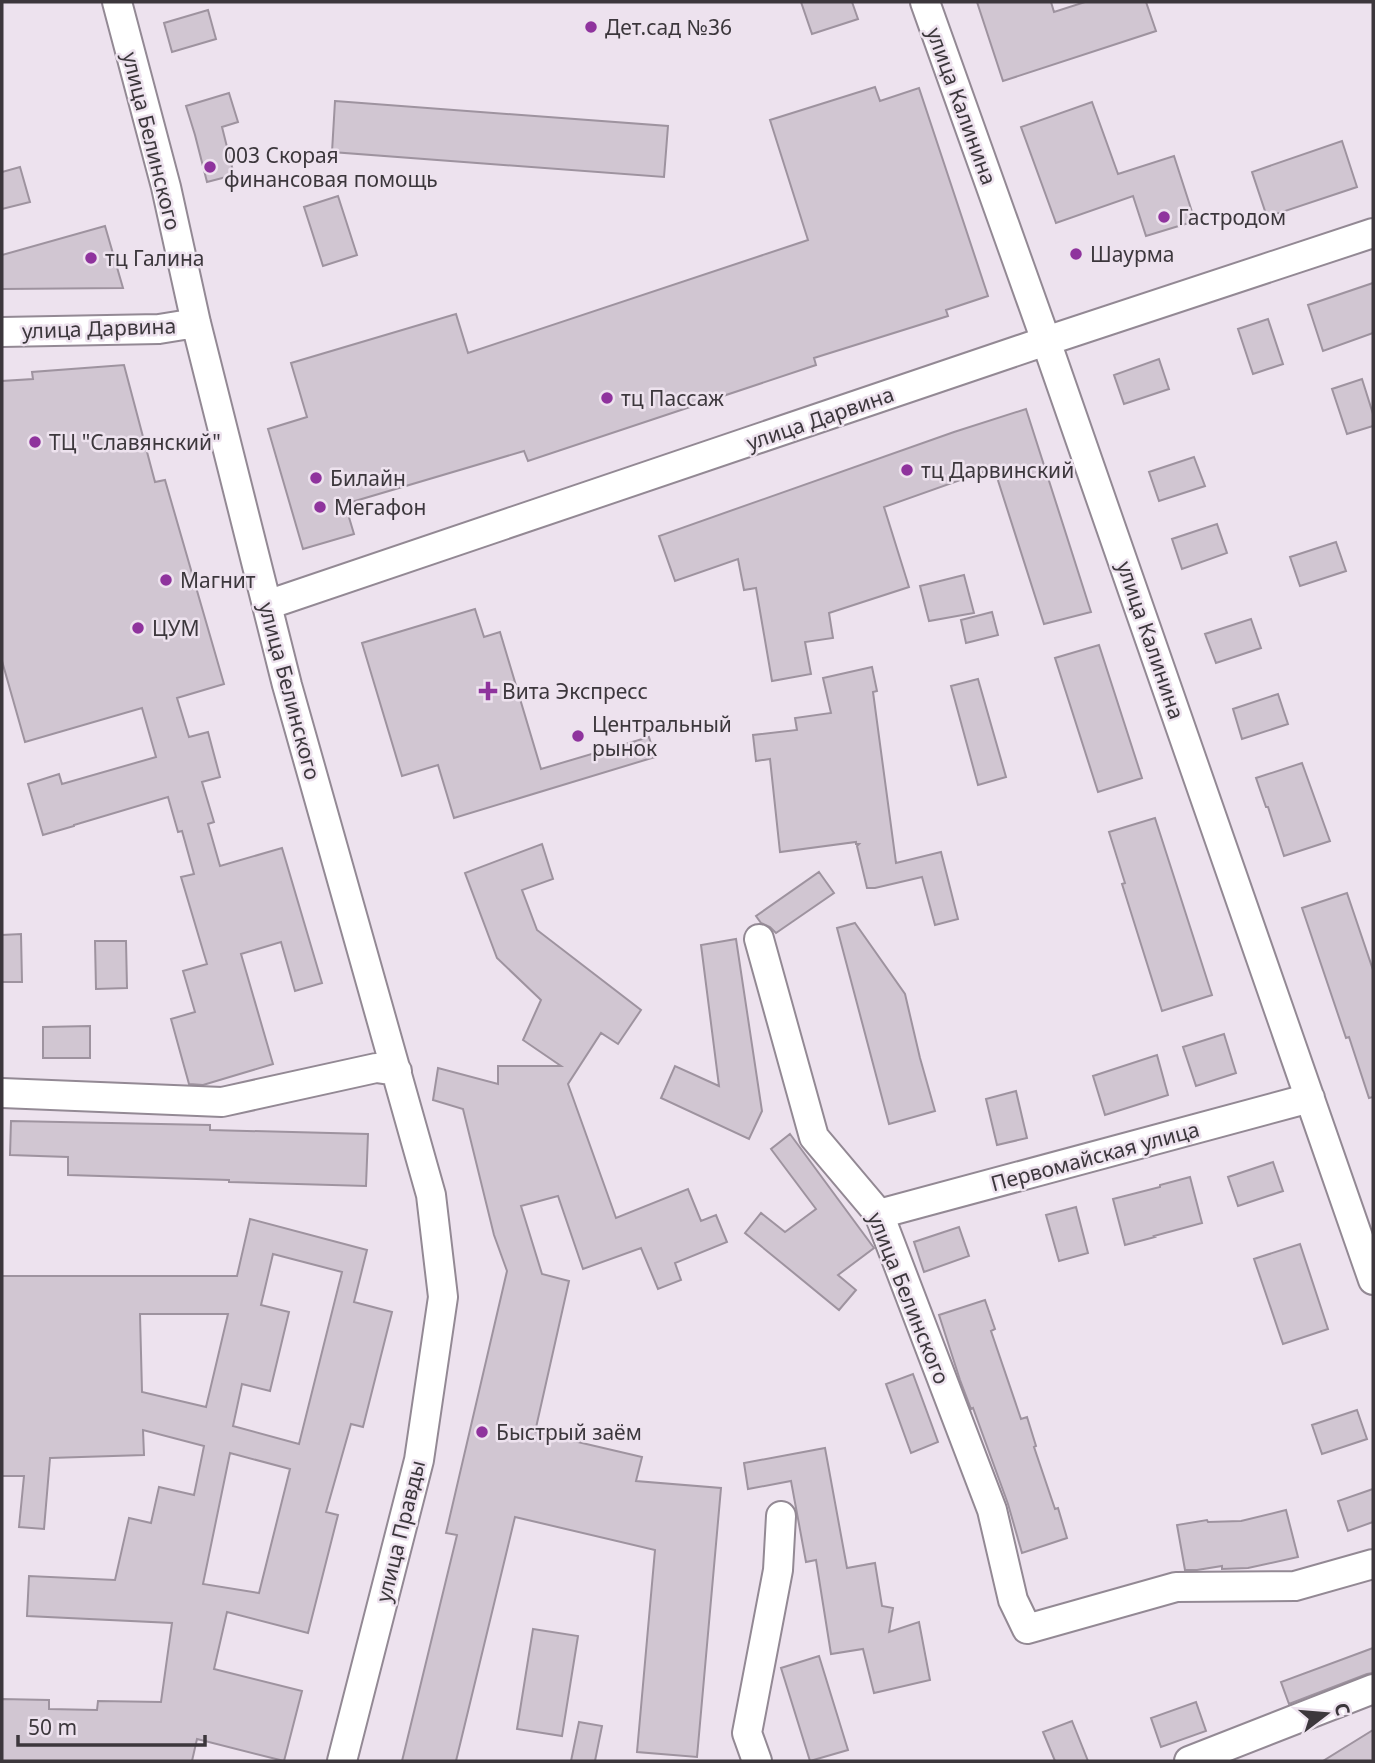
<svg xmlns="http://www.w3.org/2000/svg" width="1375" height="1763" font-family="'Noto Sans',sans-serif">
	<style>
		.building { fill: #d1c6d2; stroke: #9e939f; stroke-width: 2; fill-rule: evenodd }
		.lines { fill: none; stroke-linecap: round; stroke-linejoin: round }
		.minor-casing { stroke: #938994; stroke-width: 32 }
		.minor { stroke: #fff; stroke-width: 28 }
		.poi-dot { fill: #8f339d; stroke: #ede2ee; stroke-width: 2.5 }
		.labels { text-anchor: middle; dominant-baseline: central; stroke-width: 5; stroke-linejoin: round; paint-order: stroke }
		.poi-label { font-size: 21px; fill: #3c373c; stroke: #ede2ee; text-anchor: start }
		.street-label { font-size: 21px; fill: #3c373c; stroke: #ede2ee }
	</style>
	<rect width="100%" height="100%" fill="#ede2ee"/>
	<!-- building -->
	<path class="building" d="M801 2H852L858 19 812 34Z
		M977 2H1051L1054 12 1085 2H1146L1156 31 1003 81Z
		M208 10 216 39 172 52 164 23Z
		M875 87 880 101 919 88 988 296 946 310 948 316 814 358 816 365 528 461 524 451 345 504 354 534 303 549 268 429 307 417 291 363 456 314 468 353 808 240 770 120Z
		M229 93 238 122 222 127 234 175 207 182 195 135 186 106Z
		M335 101 668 126 664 177 332 152Z
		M1092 102 1118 174 1174 156 1195 221 1146 236 1133 196 1056 223 1021 127Z
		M1342 141 1357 187 1267 217 1252 172Z
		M20 167 30 202 2 209V172Z
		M338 196 357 255 323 266 304 207Z
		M105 226 123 288 2 289V255Z
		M1373 283V333L1323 351 1308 305Z
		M1268 319 1283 364 1253 374 1238 329Z
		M1159 359 1169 389 1124 404 1114 375Z
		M124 365 155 482 165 480 224 684 177 698 189 737 208 732 220 777 202 782 214 822 208 824 220 866 282 848 322 983 295 991 281 942 241 954 273 1064 203 1085 189 1084 171 1019 195 1012 183 971 207 964 181 877 194 874 182 831 178 832 168 797 74 825V826L43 835 28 784 59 774 62 784 156 757 142 708 25 742 2 661V381L33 379 32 372Z
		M1362 379 1373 414V426L1347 434 1332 389Z
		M1026 409 1091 612 1044 624 994 468 884 507 909 587 829 613 833 638 805 642 811 674 772 681 756 588 744 590 738 559 675 581 659 536 954 432Z
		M1194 457 1205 486 1159 501 1149 472Z
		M1217 524 1227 553 1182 569 1172 539Z
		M1336 542 1346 571 1300 586 1290 557Z
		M964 575 974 613 929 621 920 586Z
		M475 609 484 637 500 632 541 769 649 737 655 757 454 818 438 765 402 776 362 643Z
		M992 612 998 635 966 643 961 620Z
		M1251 619 1261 648 1216 663 1205 634Z
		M1099 645 1142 778 1098 792 1055 658Z
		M872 667 877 691 873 692 896 863 941 852 958 919 935 925 922 877 875 888H867L857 846 859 844H856V842L780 852 770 759 756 761 753 735 797 730 795 718 831 713 823 678Z
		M978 679 1006 777 978 785 951 686Z
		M1278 694 1288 724 1242 739 1233 709Z
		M1302 763 1330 841 1284 856 1268 807H1266L1256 778Z
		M1155 818 1212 995 1162 1011 1122 884 1125 883 1109 832Z
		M542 844 553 879 522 890 537 930 641 1010 618 1044 601 1033 568 1084 616 1218 688 1189 701 1221 716 1215 727 1242 675 1263 681 1280 658 1289 641 1248 583 1269 558 1196 521 1206 542 1274 569 1281 535 1432 642 1457 636 1481 721 1488 697 1757 637 1752 655 1550 515 1517 456 1761H402L457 1535 446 1533 507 1271 494 1235 463 1109 433 1100 438 1068 498 1084V1066H561L523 1040 541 1000 497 958 465 873Z
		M819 872 834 893 776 933 770 927 761 923 756 916Z
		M1347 893 1373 970V1097L1369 1098 1349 1037 1346 1038 1302 908Z
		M855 923 905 994 920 1058 935 1111 889 1124 837 928Z
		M21 934 22 982H2V935Z
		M736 939 762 1111 749 1139 661 1098 675 1066 719 1086 701 945Z
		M95 941H126L127 988 96 989Z
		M90 1026V1058H43V1027Z
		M1224 1034 1236 1073 1196 1086 1183 1047Z
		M1157 1055 1168 1095 1105 1115 1093 1076Z
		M1016 1091 1027 1138 997 1145 986 1099Z
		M11 1121 210 1125V1130L368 1134 366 1186 229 1182V1180L68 1175V1157L10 1155Z
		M790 1134 874 1248 838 1275 856 1290 839 1310 745 1233 761 1213 785 1232 816 1209 771 1149Z
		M1273 1162 1283 1191 1238 1206 1228 1177Z
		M1190 1177 1202 1223 1154 1236 1155 1237 1125 1245 1113 1199 1160 1187V1185Z
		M1076 1207 1088 1253 1059 1261 1046 1215Z
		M250 1219 367 1250 354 1302 392 1312 363 1427 351 1424 326 1512 338 1515 308 1633 227 1612 214 1669 302 1691 284 1761 197 1739 192 1761H2V1699L49 1700V1709L97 1710 98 1701 161 1702 172 1623 27 1616 29 1576 115 1580 129 1518 151 1523 159 1487 194 1495 204 1446 143 1430 144 1455 50 1458 44 1529 19 1527 24 1476H2V1276H237ZM273 1254 342 1272 299 1444 233 1426 242 1384 270 1391 289 1312 261 1305ZM140 1314H228L206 1407 142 1392ZM230 1453 290 1469 259 1593 203 1584Z
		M959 1227 969 1256 924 1272 914 1242Z
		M1300 1244 1328 1329 1283 1344 1254 1259Z
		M985 1300 995 1329 991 1331 1021 1419 1027 1417 1036 1446 1034 1447 1055 1509 1058 1508 1067 1538 1022 1553 1008 1504 973 1408 971 1409 960 1380 939 1315Z
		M913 1374 938 1442 911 1453 886 1384Z
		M1357 1410 1367 1439 1322 1454 1312 1425Z
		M825 1448 847 1568 875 1563 882 1606 893 1608 889 1632 919 1622 930 1680 874 1693 863 1649 831 1654 816 1560 806 1562 791 1481 748 1489 744 1463Z
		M1373 1489V1522L1348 1531 1338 1501Z
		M1286 1510 1298 1557 1248 1568 1222 1569V1566L1197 1570H1185L1177 1525 1207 1520 1208 1522 1241 1521Z
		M533 1629 578 1636 562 1736 517 1729Z
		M1373 1648V1673L1367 1674 1289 1704 1281 1682Z
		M819 1656 848 1750 810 1761 781 1668Z
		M1196 1702 1206 1731 1161 1747 1151 1718Z
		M1072 1721 1088 1761H1055L1043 1732Z
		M579 1722 602 1726 595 1761H571Z
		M1373 1730V1761H1323Z"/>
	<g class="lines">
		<!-- minor casing -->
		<g class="minor-casing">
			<path id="minor" d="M117 2 166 187 196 323 287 685 431 1195 443 1297 419 1460 342 1761
				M925 2 1046 341 1373 1280
				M2 332 159 329 196 323
				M267 605 1046 341 1373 233
				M759 939 814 1137 879 1214 992 1510 1013 1600 1027 1629 1176 1587 1295 1586 1373 1564
				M2 1093 222 1102 376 1068 397 1071
				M879 1214 1310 1098
				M757 1761 747 1733 778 1570 781 1516
				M1189 1761 1373 1689"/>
		</g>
		<!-- minor -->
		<use href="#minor" class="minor"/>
	</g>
	<!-- markers -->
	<g class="poi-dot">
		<circle cx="591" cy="27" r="7"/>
		<circle cx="210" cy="167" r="7"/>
		<circle cx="1164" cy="217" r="7"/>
		<circle cx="1076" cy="254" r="7"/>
		<circle cx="91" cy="258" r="7"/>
		<circle cx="607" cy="398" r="7"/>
		<circle cx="35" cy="442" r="7"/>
		<circle cx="907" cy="470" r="7"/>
		<circle cx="316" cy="478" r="7"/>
		<circle cx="320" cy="507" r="7"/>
		<circle cx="166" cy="580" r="7"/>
		<circle cx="138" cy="628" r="7"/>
		<path d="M484.5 680.5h7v7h7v7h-7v7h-7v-7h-7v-7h7z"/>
		<circle cx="578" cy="736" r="7"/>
		<circle cx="482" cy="1432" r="7"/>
	</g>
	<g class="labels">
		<!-- poi labels -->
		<g class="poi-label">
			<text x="605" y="27">Дет.сад №36</text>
			<text x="224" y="155">003 Скорая<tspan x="224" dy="24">финансовая помощь</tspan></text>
			<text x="1178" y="217">Гастродом</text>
			<text x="1090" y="254">Шаурма</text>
			<text x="105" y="258">тц Галина</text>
			<text x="621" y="398">тц Пассаж</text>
			<text x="49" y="442">ТЦ "Славянский"</text>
			<text x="921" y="470">тц Дарвинский</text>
			<text x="330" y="478">Билайн</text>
			<text x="334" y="507">Мегафон</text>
			<text x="180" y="580">Магнит</text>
			<text x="152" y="628">ЦУМ</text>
			<text x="502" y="691">Вита Экспресс</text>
			<text x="592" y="724">Центральный<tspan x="592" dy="24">рынок</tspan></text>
			<text x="496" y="1432">Быстрый заём</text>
		</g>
		<!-- street labels -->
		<g class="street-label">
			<text transform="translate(962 106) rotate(70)">улица Калинина</text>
			<text transform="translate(152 141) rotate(76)">улица Белинского</text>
			<text transform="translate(99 328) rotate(-2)">улица Дарвина</text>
			<text transform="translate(820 418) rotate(-19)">улица Дарвина</text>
			<text transform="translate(1151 640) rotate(71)">улица Калинина</text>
			<text transform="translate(290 691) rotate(75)">улица Белинского</text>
			<text transform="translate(1095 1156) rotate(-15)">Первомайская улица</text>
			<text transform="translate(909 1298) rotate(68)">улица Белинского</text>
			<text transform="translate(400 1531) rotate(-76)">улица Правды</text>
		</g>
	</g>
	<!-- border -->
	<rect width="1375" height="1763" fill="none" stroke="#3c373c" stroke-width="7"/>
	<!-- north arrow -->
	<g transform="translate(1326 1714) rotate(74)" stroke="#ede2ee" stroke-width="5" paint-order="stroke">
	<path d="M0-5L12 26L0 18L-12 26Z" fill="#3c373c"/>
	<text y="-10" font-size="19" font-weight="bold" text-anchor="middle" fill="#3c373c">С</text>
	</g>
	<!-- scale -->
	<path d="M18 1735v10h187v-10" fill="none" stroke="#3c373c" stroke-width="3.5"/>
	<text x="28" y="1735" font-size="21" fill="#3c373c" stroke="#ede2ee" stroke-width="5" paint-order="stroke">50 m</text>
</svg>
